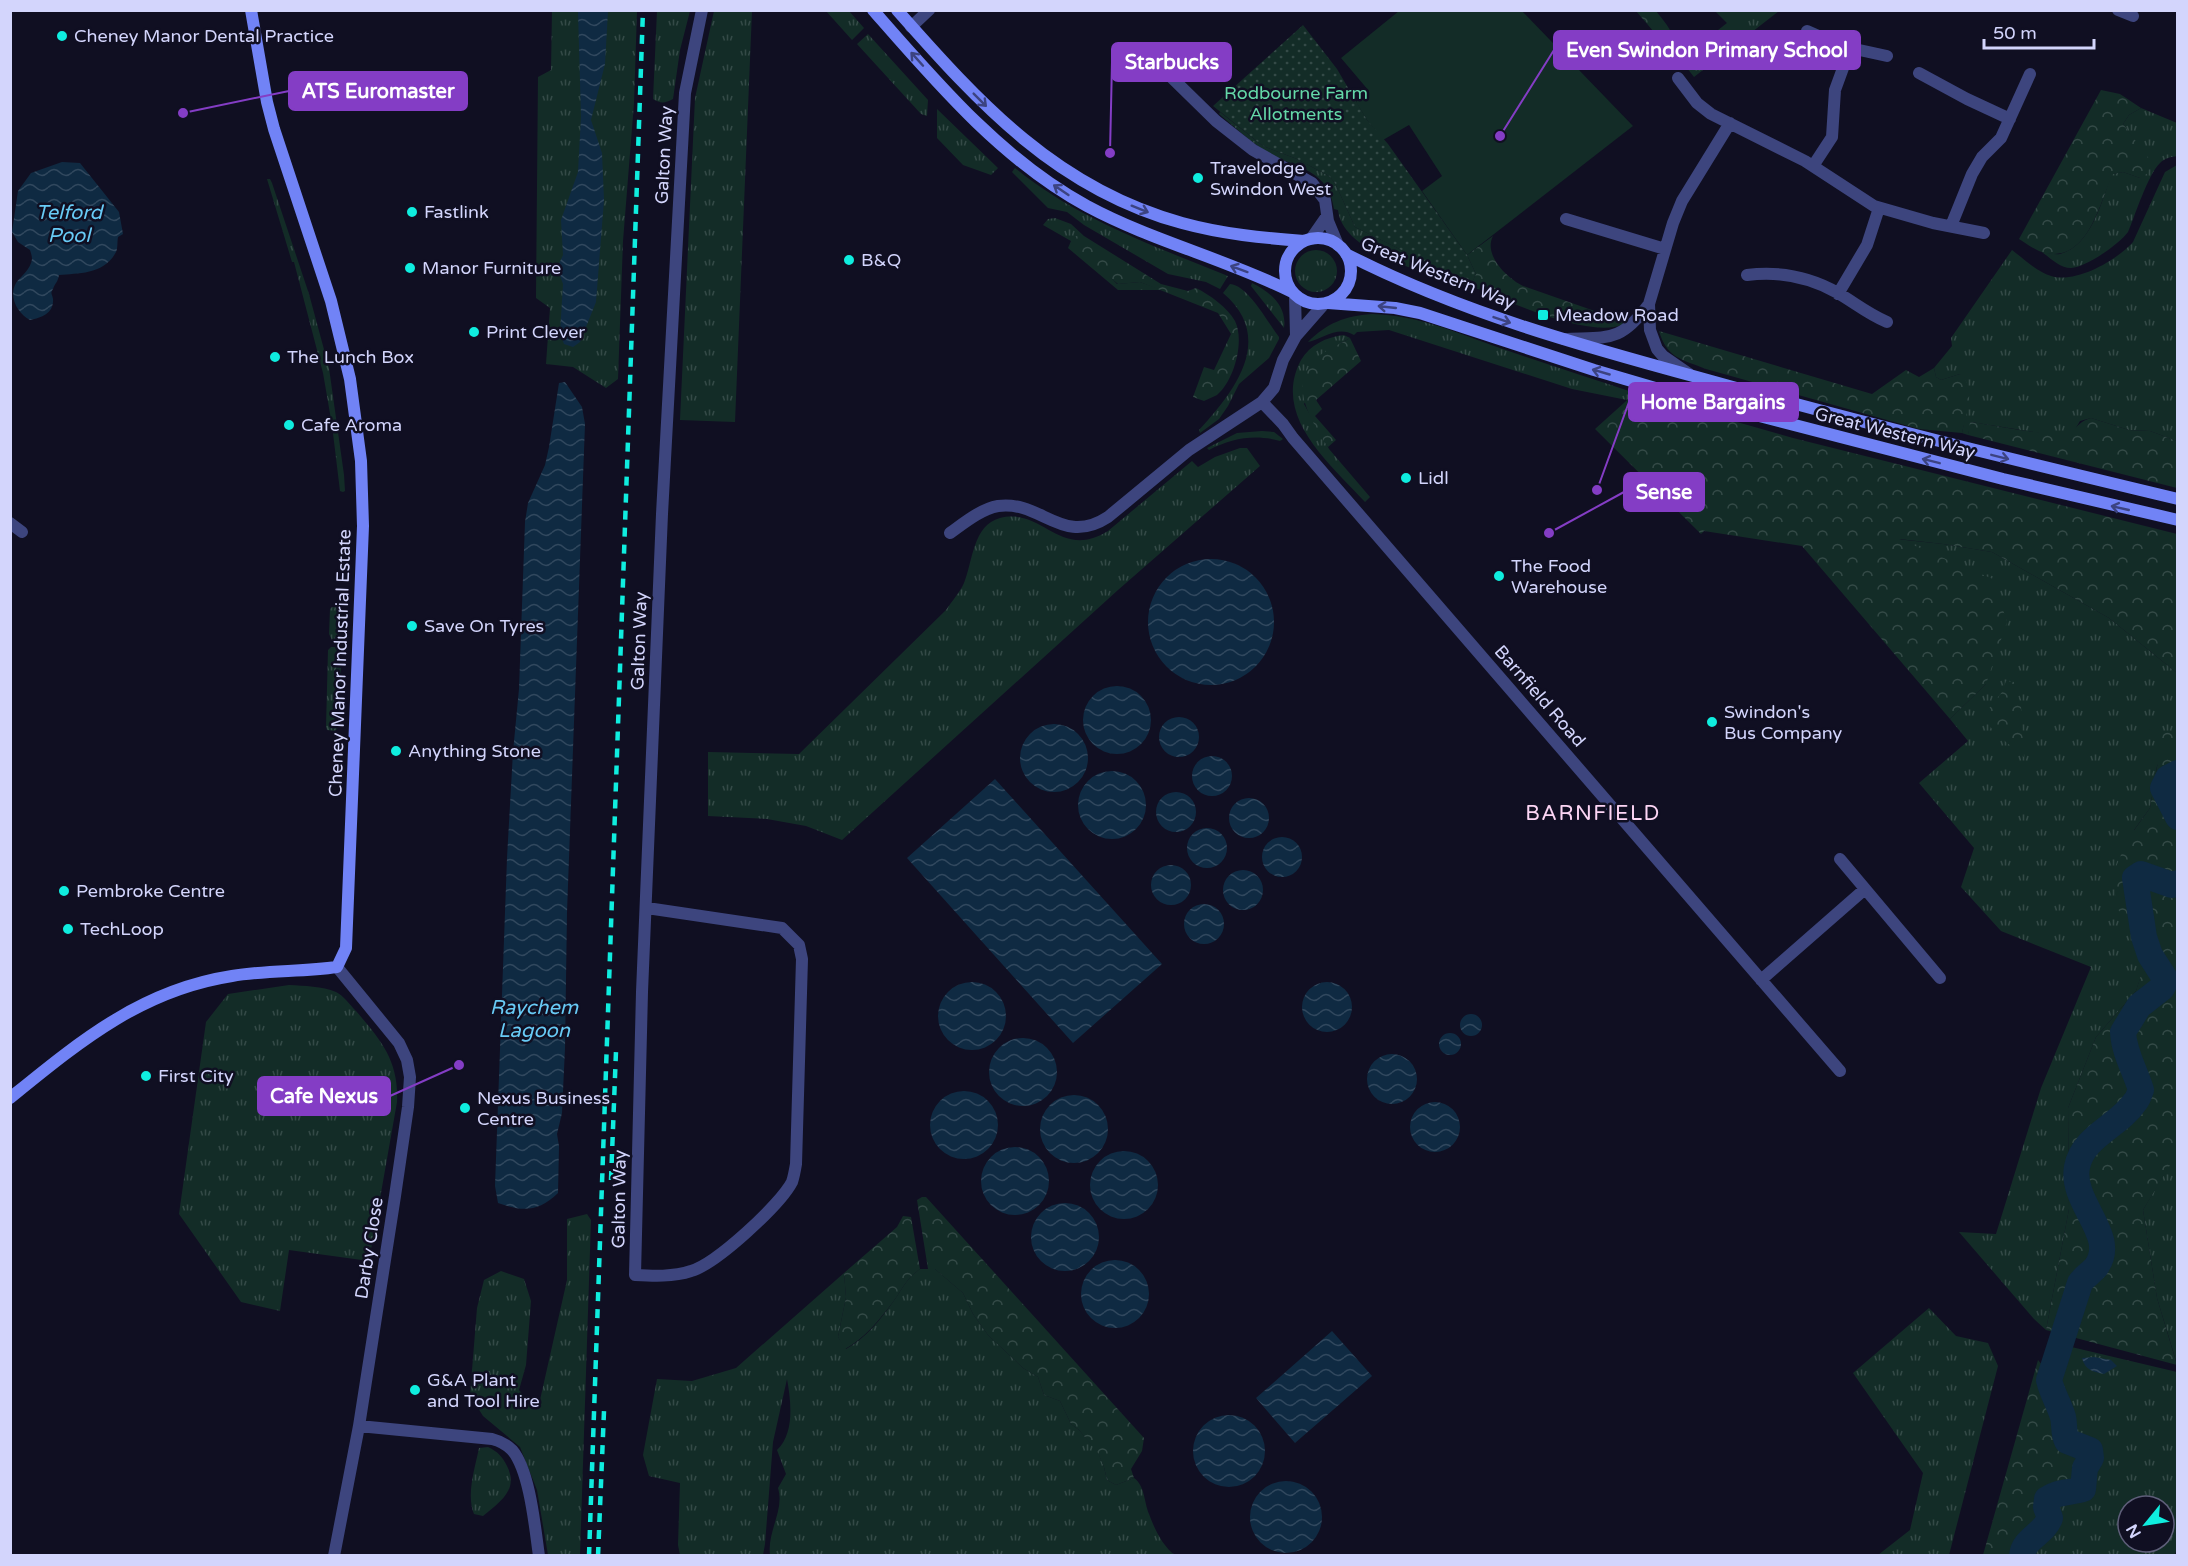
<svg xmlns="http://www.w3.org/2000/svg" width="2188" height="1566" font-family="'Varela Round',sans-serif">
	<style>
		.grass { fill: url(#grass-tufts); fill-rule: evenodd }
		.forest { fill: url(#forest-crowns) }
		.park { fill: #132c27 }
		.garden { fill: url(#garden-dots) }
		.water { fill: url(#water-waves) }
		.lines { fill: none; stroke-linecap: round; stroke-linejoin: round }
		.river { stroke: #0f2a42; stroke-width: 26 }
		.street { stroke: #3d457e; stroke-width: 12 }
		.secondary { stroke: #7183f6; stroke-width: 12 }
		.rail { stroke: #0feddf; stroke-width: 4.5; stroke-dasharray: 9 8; stroke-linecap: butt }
		.oneway { stroke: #3c4381 }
		.poi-dot { fill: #0feddf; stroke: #100f22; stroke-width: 2 }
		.labels { text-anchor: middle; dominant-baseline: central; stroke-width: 5; stroke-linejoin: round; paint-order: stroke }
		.poi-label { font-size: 18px; fill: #d3d5fc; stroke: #100f22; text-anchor: start }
		.park-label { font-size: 18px; fill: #64d8a8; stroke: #100f22 }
		.street-label { font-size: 18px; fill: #d3d5fc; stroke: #100f22 }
		.water-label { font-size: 20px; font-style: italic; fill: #68cbf6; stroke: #100f22 }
		.quarter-label { font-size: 21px; letter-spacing: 1.5px; fill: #fcd5f4; stroke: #100f22 }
		.leader { fill: none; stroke: #843dc5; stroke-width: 2 }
		.callout-dot { fill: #843dc5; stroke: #100f22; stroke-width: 2 }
		.callout { fill: #843dc5; stroke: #843dc5; stroke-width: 2 }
		.callout-label { font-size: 20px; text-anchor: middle; font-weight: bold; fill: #fff }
	</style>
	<defs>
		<pattern id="grass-tufts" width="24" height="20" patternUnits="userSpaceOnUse" patternTransform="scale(1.5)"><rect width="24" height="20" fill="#132c27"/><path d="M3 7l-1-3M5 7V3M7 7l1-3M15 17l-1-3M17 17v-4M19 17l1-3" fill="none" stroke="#344a47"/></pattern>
		<pattern id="forest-crowns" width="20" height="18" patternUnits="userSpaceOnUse" patternTransform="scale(1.5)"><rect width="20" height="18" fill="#132c27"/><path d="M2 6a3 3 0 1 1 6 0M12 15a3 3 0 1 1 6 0" fill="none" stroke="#344a47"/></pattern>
		<pattern id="garden-dots" width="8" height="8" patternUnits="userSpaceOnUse" patternTransform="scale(1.5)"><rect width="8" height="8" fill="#132c27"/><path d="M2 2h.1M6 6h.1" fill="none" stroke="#344a47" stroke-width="1.8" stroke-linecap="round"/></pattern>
		<pattern id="water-waves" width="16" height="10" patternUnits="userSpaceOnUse" patternTransform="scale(1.5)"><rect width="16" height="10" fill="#0f2a42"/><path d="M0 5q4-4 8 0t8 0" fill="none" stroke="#31485e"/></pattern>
	</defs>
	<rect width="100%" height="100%" fill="#100f22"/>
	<!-- grass -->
	<path class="grass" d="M552 11H637L634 103 623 241 618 379 606 388 573 367 546 364 550 308 536 298 538 77 551 70Z
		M657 11H690L680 50 673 99C665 103 661 104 653 99Z
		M714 11H752L735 422 680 420 695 98Z
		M826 11H849L864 28 852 40Z
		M1715 11H1779L1694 77 1687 68 1688 60 1702 49 1699 45 1727 23Z
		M868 34 928 100 927 116 921 114 857 44Z
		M2141 108 2177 123V156C2171 157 2165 158 2160 163 2148 174 2135 216 2128 232 2119 244 2087 267 2071 268 2060 268 2050 258 2042 252 2048 253 2055 255 2060 254 2092 245 2101 202 2112 174L2123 172 2140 178 2132 137 2123 124 2129 115Z
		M937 109 998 168 991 175 963 165 937 138Z
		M1220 112 1263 146 1297 159 1329 176 1335 183 1355 227 1487 292C1448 278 1343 258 1338 210L1334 209C1328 168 1296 169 1267 152 1249 141 1235 127 1219 114Z
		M2177 165V441L2150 431 2129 430 2091 418 2080 421 2074 431 2067 435H2052L1971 422 1968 435 1962 433 1968 403 1960 374 1941 380 1936 377 1934 368 1952 346 1951 338 2012 250C2024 259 2037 272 2051 276 2076 284 2117 260 2133 242L2165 172Z
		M1015 168C1077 219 1154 246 1228 276L1220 289 1206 282 1168 274 1084 225 1067 212 1048 208 1012 172Z
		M267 179H270L272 183 309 294 329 368 344 475 345 491 343 492 340 491 332 425 323 373 294 262H292Z
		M1055 218 1071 224 1084 236H1071L1117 284 1140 282 1162 290H1118L1068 248 1071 241 1043 225 1048 219Z
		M1295 271a21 21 0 1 1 42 0a21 21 0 1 1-42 0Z
		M1252 283C1270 292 1287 305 1284 328L1251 286Z
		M1230 284C1248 285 1268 323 1279 337V339L1269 358 1239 384 1228 406 1219 419 1200 433 1199 430C1235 391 1276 338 1223 293Z
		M1372 314C1418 315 1457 333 1500 348 1545 364 1590 378 1635 393L1627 400 1572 389 1389 330 1357 332 1354 335C1338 325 1322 339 1308 342 1327 323 1345 316 1372 314Z
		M1344 335 1350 338 1341 343 1304 404 1329 449 1370 497 1365 502C1331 464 1271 417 1301 360 1310 345 1326 337 1344 335Z
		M1262 431 1274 432 1283 439 1280 441C1255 434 1232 438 1209 450L1207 448 1237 433Z
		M1240 448H1247L1260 466 1118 590 842 840 806 826 767 819 708 816V752L799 754 946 610C952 601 960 592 964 583 973 561 973 525 1000 518 1043 507 1060 561 1108 531L1192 461 1198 467 1215 457Z
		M1896 539 1943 544 1992 552 2109 618 2177 673V733H2174L2157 766 2150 808 2134 830 2150 978 2141 976 2136 991 2096 1037 2068 1108 2069 1209 2046 1330 2034 1319 1959 1232 1996 1234 2041 1088 2091 967 2001 931 1961 887 1974 848 1919 783 1968 741 1950 719 1986 684Z
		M340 607 342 609V638L339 640H332L329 634 330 609 332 607Z
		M331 647H340L342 649 338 728 335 731 327 730 326 727 328 650Z
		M289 985C304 986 322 986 336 992 344 996 350 1005 356 1011 381 1040 399 1061 397 1102L369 1261 289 1250 280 1311 241 1302 179 1214 206 1022 228 994Z
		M2177 1152V1364L2157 1298 2143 1210Z
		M587 1214 591 1220 580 1555H548L537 1490 520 1447 483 1416 470 1395 477 1308 484 1280 501 1271 524 1279 531 1301 526 1365 519 1390 533 1406 540 1400 567 1280V1219Z
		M920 1269H935L963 1293 973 1314 988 1335 1023 1368 1038 1377 1044 1395 1060 1401 1071 1424 1079 1430 1098 1452 1104 1467 1107 1480 1116 1485 1134 1478C1145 1486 1144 1502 1149 1514 1154 1528 1163 1547 1175 1555H770C767 1531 785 1510 778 1488L786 1474 777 1450C795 1433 791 1401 787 1379L773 1442 765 1544 763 1555H680L678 1545 680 1483 649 1476 643 1455 657 1379 692 1381 736 1368 844 1273 846 1297 838 1337 846 1349C865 1339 881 1319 893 1302 904 1287 905 1280 920 1269Z
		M1929 1308 1956 1336 1988 1343 1998 1366 1949 1555H1878L1910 1530 1923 1473 1853 1373Z
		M2063 1345 2177 1372 2178 1543 2175 1555 2026 1556C2027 1540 2046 1538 2052 1525 2056 1515 2046 1505 2055 1499 2064 1493 2077 1496 2087 1490L2089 1470 2095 1459C2089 1436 2082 1448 2069 1436L2068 1422 2054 1384 2055 1373ZM2128 1506H2164V1542H2128Z
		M488 1447C498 1452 502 1456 507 1466 519 1490 500 1502 483 1516L474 1514C466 1495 475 1468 479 1448Z"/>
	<!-- forest -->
	<path class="forest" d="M1636 11H1656C1662 19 1675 32 1673 43L1666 46Z
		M2101 90 2120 94 2141 108 2129 115 2123 124 2150 160 2148 173 2140 178 2123 172 2113 174C2099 204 2088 262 2045 253 2036 251 2027 244 2019 239Z
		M1070 236H1084L1161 284 1188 291 1196 288C1210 295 1227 307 1235 321 1245 341 1234 381 1217 395 1213 397 1208 399 1204 401L1193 397 1204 367 1214 370 1231 334 1218 313 1140 282 1118 284 1073 247Z
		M1493 236C1483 255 1507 278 1523 286L1606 315 1626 317 1622 325C1586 338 1503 300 1468 283L1473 280 1476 274 1467 255Z
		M1659 331 1872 394 1906 370 1919 377 1934 368 1936 377 1941 380 1960 374C1977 387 1966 415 1962 433L1919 429 1706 369C1681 359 1667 358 1659 331Z
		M1350 338 1361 361 1316 400 1322 409 1315 416 1336 440 1328 447C1314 424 1290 391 1311 364 1320 352 1337 346 1350 338Z
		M1635 393 1793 438 2177 534V673L2109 618 1992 552 1943 544 1899 539 1993 579 2007 622 1986 684 1950 719 1802 546 1704 531 1701 534 1595 429Z
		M2091 418 2129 430 2150 431 2177 441V488L1968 435 1970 422C1988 424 2057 438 2068 433 2078 429 2077 422 2091 418Z
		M2006 681 2014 682 2021 706 2024 757 1994 732 1983 716 2002 692Z
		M2163 732 2178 733V1152L2143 1210 2157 1298 2177 1365 2046 1330 2069 1209 2068 1108 2096 1037 2136 991 2145 962 2117 907 2114 872 2127 840 2150 808Z
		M922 1197H926L1144 1438 1142 1451 1131 1469 1134 1478 1116 1485 1107 1480 1104 1467 1098 1453 1079 1430 1071 1424 1060 1401 1044 1395 1038 1377 1023 1368 988 1335 973 1314 963 1293 935 1269H928L917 1200Z
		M903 1216 911 1217 920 1269C905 1280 904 1287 893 1302 880 1319 864 1339 845 1349L838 1337 846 1297 844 1273 897 1227Z
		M2038 1360 2042 1365 2057 1428 2064 1443 2080 1457 2081 1464 2075 1479 2044 1489C2042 1498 2043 1512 2038 1519 2031 1530 2013 1541 2015 1555H1983Z"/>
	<!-- park -->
	<path class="park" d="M1399 11H1522L1633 126 1467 255 1422 191 1442 176 1409 125 1383 140 1367 120 1356 102 1369 91 1341 58Z"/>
	<!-- garden -->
	<path class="garden" d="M1303 25 1337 69 1367 120 1388 144 1467 255 1476 274 1473 280 1468 283 1355 227 1335 183 1329 176 1297 159 1263 146 1213 106Z"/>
	<!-- water -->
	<path class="water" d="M578 11H608L605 64 591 120 602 153 604 200 596 302 580 342 573 347 564 344 560 333 563 284 557 268 563 255 561 220 578 172 581 117Z
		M62 162 80 163 119 212 123 234 118 237C117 242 118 248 116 252 104 275 78 273 59 275 58 282 55 283 53 289 50 294 52 293 53 299 54 313 42 318 30 320 18 314 8 297 16 283 21 276 31 269 32 259 32 256 31 253 30 250L18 242 12 232 18 191 31 173Z
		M565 382 582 407 585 424 567 912 565 1048 562 1113 557 1134 559 1146 558 1193C538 1212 523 1212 498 1203L495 1186 507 858 513 752 519 689 525 522 528 503 545 465 549 447 559 383Z
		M1148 622a63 63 0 1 1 126 0a63 63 0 1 1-126 0Z
		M1083 720a34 34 0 1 1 68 0a34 34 0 1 1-68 0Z
		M1159 737a20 20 0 1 1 40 0a20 20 0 1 1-40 0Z
		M1020 758a34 34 0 1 1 68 0a34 34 0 1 1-68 0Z
		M1192 776a20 20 0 1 1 40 0a20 20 0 1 1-40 0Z
		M1078 805a34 34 0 1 1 68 0a34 34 0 1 1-68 0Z
		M995 779 1162 964 1073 1043 907 858Z
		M1156 812a20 20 0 1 1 40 0a20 20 0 1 1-40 0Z
		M1229 818a20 20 0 1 1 40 0a20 20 0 1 1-40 0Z
		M1187 848a20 20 0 1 1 40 0a20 20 0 1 1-40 0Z
		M1262 857a20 20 0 1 1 40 0a20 20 0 1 1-40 0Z
		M1151 885a20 20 0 1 1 40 0a20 20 0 1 1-40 0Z
		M1223 890a20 20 0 1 1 40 0a20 20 0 1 1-40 0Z
		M1184 924a20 20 0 1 1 40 0a20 20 0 1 1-40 0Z
		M1302 1007a25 25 0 1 1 50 0a25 25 0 1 1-50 0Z
		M938 1016a34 34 0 1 1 68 0a34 34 0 1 1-68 0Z
		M1460 1025a11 11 0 1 1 22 0a11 11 0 1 1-22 0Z
		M1439 1044a11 11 0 1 1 22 0a11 11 0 1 1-22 0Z
		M989 1072a34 34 0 1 1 68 0a34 34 0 1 1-68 0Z
		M1367 1079a25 25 0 1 1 50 0a25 25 0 1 1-50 0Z
		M930 1125a34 34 0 1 1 68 0a34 34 0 1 1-68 0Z
		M1040 1129a34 34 0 1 1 68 0a34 34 0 1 1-68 0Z
		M1410 1127a25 25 0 1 1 50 0a25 25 0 1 1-50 0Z
		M981 1181a34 34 0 1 1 68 0a34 34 0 1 1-68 0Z
		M1090 1185a34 34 0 1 1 68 0a34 34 0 1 1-68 0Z
		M1031 1237a34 34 0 1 1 68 0a34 34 0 1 1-68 0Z
		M1081 1294a34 34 0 1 1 68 0a34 34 0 1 1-68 0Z
		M1332 1331 1372 1376 1295 1443 1256 1398Z
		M2094 1357 2111 1360 2117 1366 2104 1374C2093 1372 2085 1370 2082 1358Z
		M1193 1451a36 36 0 1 1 72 0a36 36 0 1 1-72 0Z
		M1250 1517a36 36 0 1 1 72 0a36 36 0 1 1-72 0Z"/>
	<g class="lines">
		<!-- river -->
		<path class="river" d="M2178 773 2168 778 2163 788 2178 817
			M2022 1556C2023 1539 2044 1534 2050 1518L2046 1507 2047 1499C2058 1491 2071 1493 2083 1489L2085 1468 2091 1458 2090 1450 2067 1441C2063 1433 2065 1425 2063 1417 2059 1404 2052 1393 2049 1380L2080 1283C2084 1277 2092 1272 2096 1267 2119 1236 2070 1203 2077 1167 2083 1136 2119 1126 2135 1102 2138 1099 2139 1094 2141 1090 2135 1070 2124 1053 2123 1032L2139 1006 2162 988 2166 980 2150 955 2144 937 2135 878 2141 874 2172 885 2178 883"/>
		<!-- street -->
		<path class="street" d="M2118 10 2133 16
			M911 27 929 10
			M1807 31 1841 46 1887 56
			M1919 73 1967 99 2010 119
			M1169 75 1216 121 1253 150 1312 183 1325 200 1328 221 1338 245
			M1678 78 1697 103 1711 114 1805 161 1874 206 1933 223 1984 233
			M1813 166 1832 137 1835 90 1850 49
			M1566 219 1665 249
			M1951 226 1972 174 1982 157 2001 138 2030 74
			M1311 239 1327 216
			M1747 275C1779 271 1810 277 1838 293 1855 303 1868 314 1887 322
			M1838 294 1867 245 1879 208
			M1295 295 1296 336
			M1324 304 1296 336 1283 360 1274 388 1262 402 1283 424 1293 438 1840 1071
			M1564 339C1609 337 1620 343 1649 304
			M1689 374 1663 356 1657 349 1650 330 1649 304 1673 223 1682 201 1730 123
			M10 523 22 532
			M950 533C964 523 981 509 998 506 1042 500 1062 547 1108 517L1189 450 1262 402
			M1840 859 1940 978
			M647 908 782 928 799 945 802 959 796 1164C795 1170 794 1176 792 1182 780 1205 716 1264 691 1271 673 1277 653 1276 635 1275L642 992 662 514 685 93 702 10
			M1761 980 1865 889
			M359 1426 492 1439C500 1441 506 1444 512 1450 530 1471 535 1528 539 1556
			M334 1556 359 1426 395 1196 408 1107 410 1077 407 1060 399 1043 337 967"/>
		<!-- secondary -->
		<path class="secondary" d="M873 10C936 82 1002 160 1087 206 1152 241 1226 259 1292 292
			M897 10C980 104 1057 189 1182 223 1222 234 1263 238 1304 241
			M1285 271a33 33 0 1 1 66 0a33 33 0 1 1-66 0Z
			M1346 254C1459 312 1582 346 1704 379 1861 423 2019 461 2178 499
			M1328 303 1395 308 1420 313 1594 370 1686 397 2003 479 2178 520
			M10 1098C79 1042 141 990 232 976 267 970 302 972 337 967L346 948 363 526 361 461 350 379 331 301 274 129 267 102 251 10"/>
		<!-- rail -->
		<path class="rail" d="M611 1180 616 1051
			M589 1556 643 10
			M598 1556 604 1411"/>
	</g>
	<!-- one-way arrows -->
	<defs><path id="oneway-shaft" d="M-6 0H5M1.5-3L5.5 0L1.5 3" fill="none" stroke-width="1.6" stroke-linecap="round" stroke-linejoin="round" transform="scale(1.5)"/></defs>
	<g class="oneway">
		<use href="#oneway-shaft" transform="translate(917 59) rotate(-132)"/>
		<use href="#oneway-shaft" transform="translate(980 100) rotate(45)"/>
		<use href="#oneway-shaft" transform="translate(1061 190) rotate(-146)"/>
		<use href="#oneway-shaft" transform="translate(1140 209) rotate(22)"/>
		<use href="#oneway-shaft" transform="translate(1239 269) rotate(-160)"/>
		<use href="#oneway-shaft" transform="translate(1387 307) rotate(-174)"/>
		<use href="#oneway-shaft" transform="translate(1502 320) rotate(19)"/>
		<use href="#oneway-shaft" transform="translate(1601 372) rotate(-164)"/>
		<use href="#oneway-shaft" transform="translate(2000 457) rotate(14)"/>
		<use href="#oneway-shaft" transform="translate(1931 461) rotate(-166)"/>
		<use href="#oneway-shaft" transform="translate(2120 508) rotate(-167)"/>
	</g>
	<!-- markers -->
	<g class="poi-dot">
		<circle cx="62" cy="36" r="6"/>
		<circle cx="1198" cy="178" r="6"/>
		<circle cx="412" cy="212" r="6"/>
		<circle cx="849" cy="260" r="6"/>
		<circle cx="410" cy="268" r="6"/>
		<rect x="1537" y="309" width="12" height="12" rx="3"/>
		<circle cx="474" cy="332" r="6"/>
		<circle cx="275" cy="357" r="6"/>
		<circle cx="289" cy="425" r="6"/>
		<circle cx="1406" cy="478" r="6"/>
		<circle cx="1499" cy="576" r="6"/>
		<circle cx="412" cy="626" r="6"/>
		<circle cx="1712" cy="722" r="6"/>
		<circle cx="396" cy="751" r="6"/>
		<circle cx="64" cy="891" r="6"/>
		<circle cx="68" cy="929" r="6"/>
		<circle cx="146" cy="1076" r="6"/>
		<circle cx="465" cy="1108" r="6"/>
		<circle cx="415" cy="1390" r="6"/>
	</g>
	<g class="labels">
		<!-- poi labels -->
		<g class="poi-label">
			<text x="74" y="36">Cheney Manor Dental Practice</text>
			<text x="1210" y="168">Travelodge<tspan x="1210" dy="21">Swindon West</tspan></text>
			<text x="424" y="212">Fastlink</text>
			<text x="861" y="260">B&amp;Q</text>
			<text x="422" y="268">Manor Furniture</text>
			<text x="1555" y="315">Meadow Road</text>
			<text x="486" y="332">Print Clever</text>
			<text x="287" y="357">The Lunch Box</text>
			<text x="301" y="425">Cafe Aroma</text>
			<text x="1418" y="478">Lidl</text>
			<text x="1511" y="566">The Food<tspan x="1511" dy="21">Warehouse</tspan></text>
			<text x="424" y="626">Save On Tyres</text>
			<text x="1724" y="712">Swindon's<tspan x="1724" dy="21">Bus Company</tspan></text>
			<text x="408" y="751">Anything Stone</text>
			<text x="76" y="891">Pembroke Centre</text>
			<text x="80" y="929">TechLoop</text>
			<text x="158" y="1076">First City</text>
			<text x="477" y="1098">Nexus Business<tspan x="477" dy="21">Centre</tspan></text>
			<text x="427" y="1380">G&amp;A Plant<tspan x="427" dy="21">and Tool Hire</tspan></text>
		</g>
		<!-- park labels -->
		<g class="park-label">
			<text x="1296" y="93">Rodbourne Farm<tspan x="1296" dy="21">Allotments</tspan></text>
		</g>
		<!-- street labels -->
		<g class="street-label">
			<text transform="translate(664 155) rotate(-87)">Galton Way</text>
			<text transform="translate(1438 273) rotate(22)">Great Western Way</text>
			<text transform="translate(1895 433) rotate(14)">Great Western Way</text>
			<text transform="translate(639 641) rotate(-88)">Galton Way</text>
			<text transform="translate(340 663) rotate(-88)">Cheney Manor Industrial Estate</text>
			<text transform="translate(1540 696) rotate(49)">Barnfield Road</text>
			<text transform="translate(619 1199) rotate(-89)">Galton Way</text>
			<text transform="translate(369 1248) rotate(-81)">Darby Close</text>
		</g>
		<!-- water labels -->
		<g class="water-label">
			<text x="69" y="213">Telford<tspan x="69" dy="23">Pool</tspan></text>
			<text x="534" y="1008">Raychem<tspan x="534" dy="23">Lagoon</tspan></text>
		</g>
		<!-- quarter labels -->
		<g class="quarter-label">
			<text x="1593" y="813">BARNFIELD</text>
		</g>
	</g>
	<!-- callouts -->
	<path class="leader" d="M1500 136L1554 50M1110 153L1112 62M183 113L289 91M1597 490L1629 402M1549 533L1624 492M459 1065L390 1096"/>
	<g class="callout-dot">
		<circle cx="1500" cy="136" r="6"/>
		<circle cx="1110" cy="153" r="6"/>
		<circle cx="183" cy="113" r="6"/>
		<circle cx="1597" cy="490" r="6"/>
		<circle cx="1549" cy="533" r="6"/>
		<circle cx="459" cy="1065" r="6"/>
	</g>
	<g class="callout">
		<rect x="1554" y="31" width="306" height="38" rx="6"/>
		<rect x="1112" y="43" width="119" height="38" rx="6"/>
		<rect x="289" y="72" width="178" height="38" rx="6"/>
		<rect x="1629" y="383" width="169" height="38" rx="6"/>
		<rect x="1624" y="473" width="80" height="38" rx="6"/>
		<rect x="258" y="1077" width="132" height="38" rx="6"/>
	</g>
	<g class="callout-label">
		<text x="1707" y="57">Even Swindon Primary School</text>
		<text x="1172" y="69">Starbucks</text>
		<text x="378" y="98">ATS Euromaster</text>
		<text x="1713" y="409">Home Bargains</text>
		<text x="1664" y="499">Sense</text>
		<text x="324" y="1103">Cafe Nexus</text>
	</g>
	<!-- border -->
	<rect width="2188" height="1566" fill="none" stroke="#d3d5fc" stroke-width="24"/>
	<!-- north arrow -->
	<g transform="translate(2146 1524) rotate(240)"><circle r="28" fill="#100f22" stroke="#5e5e79" stroke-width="1.5"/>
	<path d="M0-4.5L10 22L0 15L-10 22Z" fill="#0feddf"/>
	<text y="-9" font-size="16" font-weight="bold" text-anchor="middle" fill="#d3d5fc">N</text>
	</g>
	<!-- scale -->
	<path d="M1984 39v9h110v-9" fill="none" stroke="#d3d5fc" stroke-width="3"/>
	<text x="1993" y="39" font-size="18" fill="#d3d5fc" stroke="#100f22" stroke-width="4.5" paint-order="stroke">50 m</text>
</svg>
